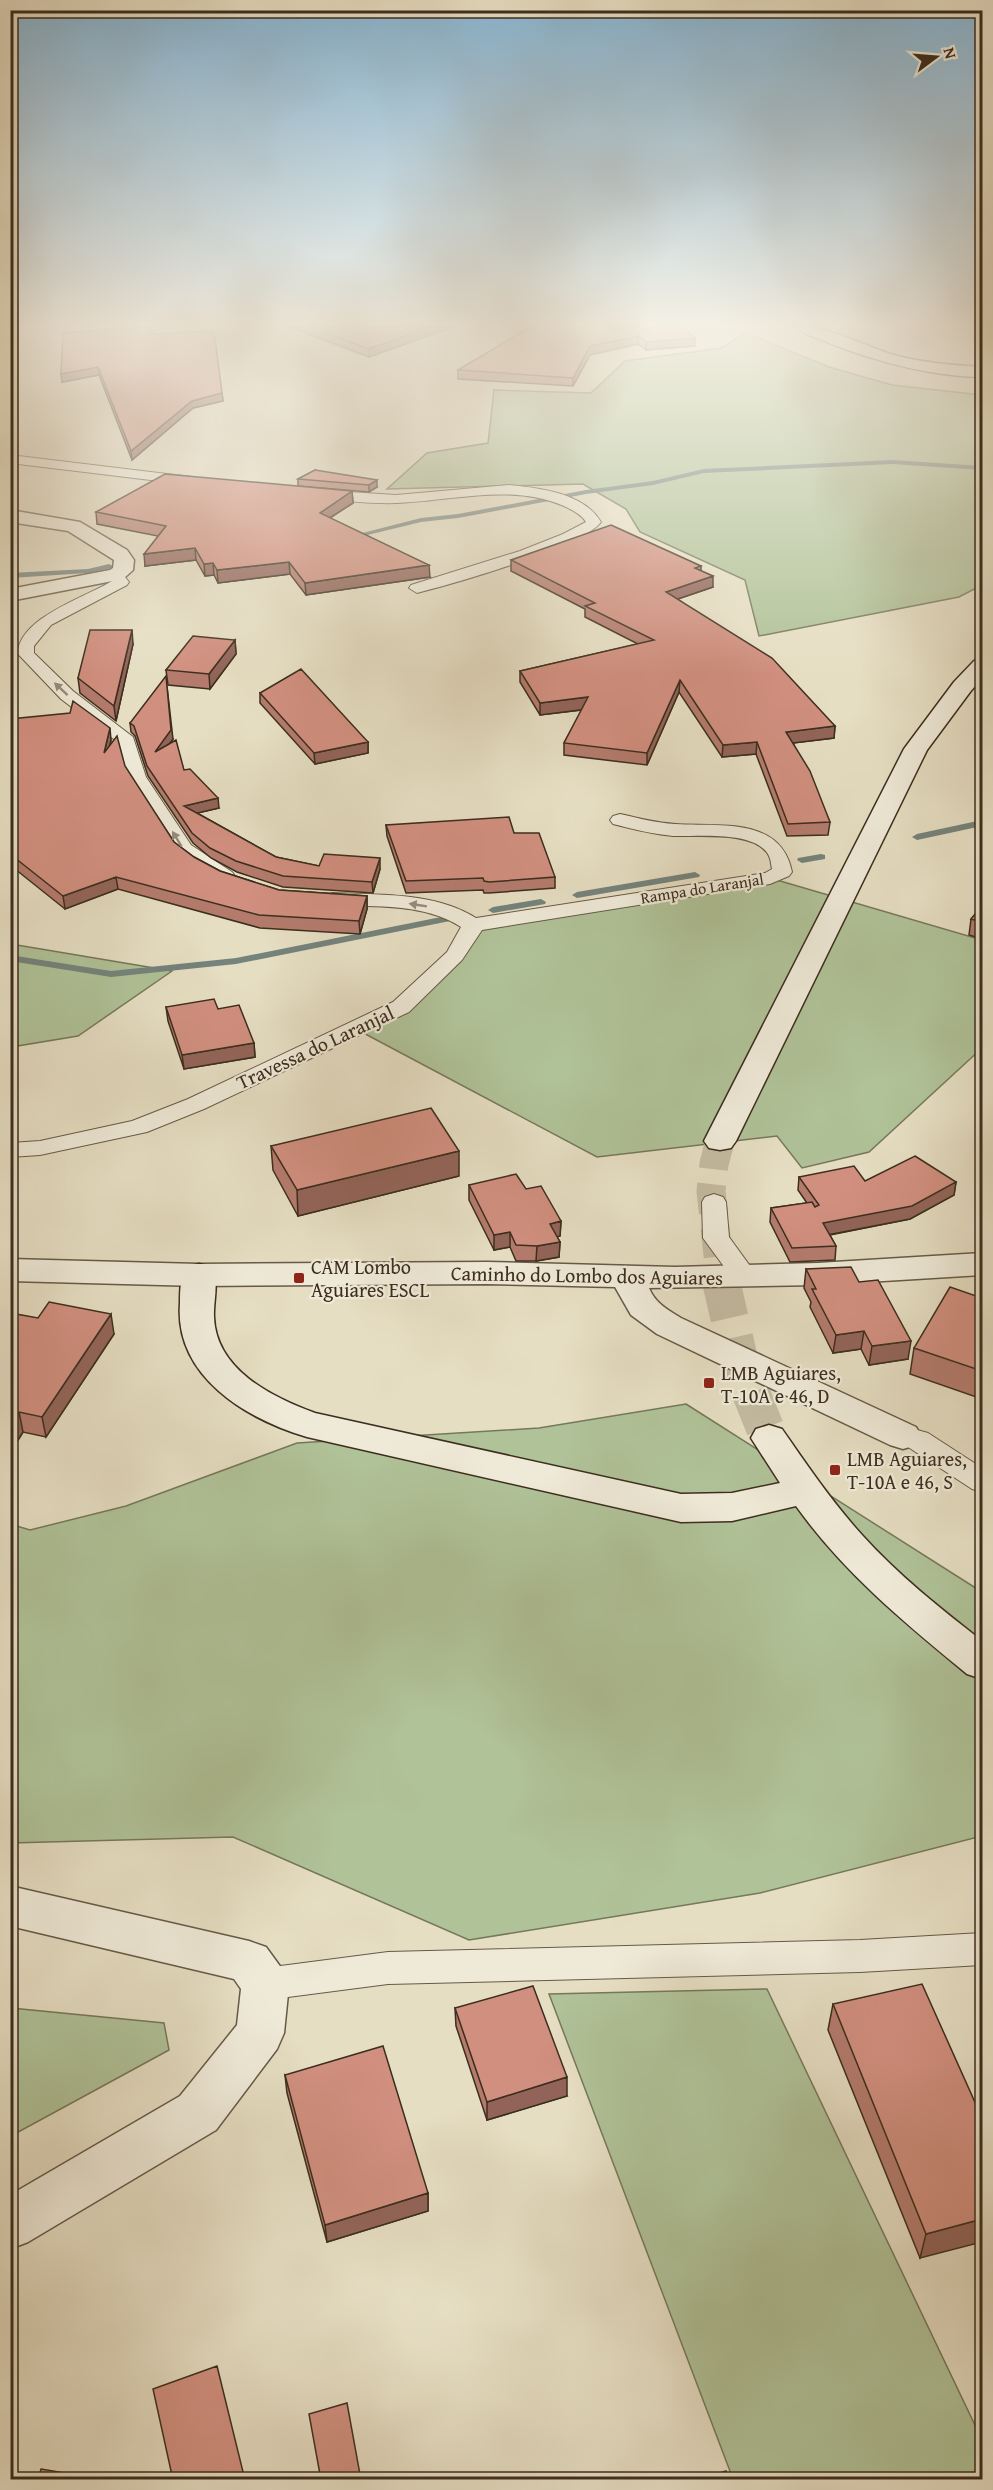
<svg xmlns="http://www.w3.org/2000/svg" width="993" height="2490" font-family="'Gentium Book Plus',serif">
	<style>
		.green { fill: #b0c298; stroke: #76785b; stroke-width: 1.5 }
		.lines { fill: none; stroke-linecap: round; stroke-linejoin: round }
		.stream { fill: #74837c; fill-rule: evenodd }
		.secondary-tunnel-far1 { stroke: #c4bba2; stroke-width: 29; stroke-dasharray: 29 15; stroke-linecap: butt }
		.secondary-tunnel { stroke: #c4bba2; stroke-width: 38; stroke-dasharray: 38 20; stroke-linecap: butt }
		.service-casing { stroke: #665a47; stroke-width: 2 }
		.minor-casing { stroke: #665a47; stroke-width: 3 }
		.secondary-casing { stroke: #3c2e1e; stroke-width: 3 }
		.service { fill: #efead8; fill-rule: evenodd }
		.minor { fill: #efead8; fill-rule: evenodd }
		.secondary { fill: #efead8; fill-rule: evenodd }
		.wall { fill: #b47b6d; stroke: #3c2e1e; stroke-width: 1.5 }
		.shaded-wall { fill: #926459; stroke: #3c2e1e; stroke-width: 1.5 }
		.building { fill: #d18f7f; stroke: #3c2e1e; stroke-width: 1.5 }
		.oneway { fill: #968c7b }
		.poi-dot { fill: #8f2418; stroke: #efead8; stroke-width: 2 }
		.labels { text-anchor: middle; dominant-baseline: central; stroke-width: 4.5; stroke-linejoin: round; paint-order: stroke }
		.far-street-label { font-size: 16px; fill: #3c2e1e; stroke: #efead8 }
		.street-label { font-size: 20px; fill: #3c2e1e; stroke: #efead8 }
		.poi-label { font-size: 20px; fill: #3c2e1e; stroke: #efead8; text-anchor: start }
	</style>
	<rect width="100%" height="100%" fill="#e6dec3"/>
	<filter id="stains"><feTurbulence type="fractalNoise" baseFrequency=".00333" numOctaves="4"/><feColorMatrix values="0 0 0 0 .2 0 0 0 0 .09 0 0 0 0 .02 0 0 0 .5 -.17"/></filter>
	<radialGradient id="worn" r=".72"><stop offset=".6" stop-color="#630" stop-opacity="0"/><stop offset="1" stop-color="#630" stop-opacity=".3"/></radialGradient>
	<!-- green -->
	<path class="green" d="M746 333 829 367 892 385 982 395V585L959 597 759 636 745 580 640 532 626 509 583 484 387 489 427 453 488 443 494 390 591 393 625 361 721 348Z
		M770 878 982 940V1048L869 1152 802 1168 777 1136 597 1157 354 1028 401 1007 471 932Z
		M11 944 172 971 78 1036 11 1047Z
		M686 1404 982 1592V1836L760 1893 469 1940 233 1837 11 1843 10 1524 30 1530 126 1506 297 1443 539 1428Z
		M767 1989 982 2440V2479H733L549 1994Z
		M11 2008 164 2023 169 2050 11 2136Z"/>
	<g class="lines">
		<!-- stream -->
		<path class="stream" d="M892 460 982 466V470L892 464 704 473 653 485 586 494 458 518 421 522 347 540 343 538 421 518 458 514 586 490 653 481 704 469Z
			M109 564 113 566 112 568 88 573 10 578V573L88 569Z
			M982 820V826L917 840 912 837 917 834Z
			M821 854 825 855V859L802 863 797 860 798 858Z
			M695 872 700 875 699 877 577 898 572 895 577 892Z
			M541 899 546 902 545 904 493 913 488 910 493 907Z
			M446 916 451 919 450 921 236 964 111 977 10 961V955L111 971 236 958Z"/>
		<!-- secondary-tunnel-far1 -->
		<path class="secondary-tunnel-far1" d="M720 1141 714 1164 711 1191 721 1282"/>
		<!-- secondary-tunnel -->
		<path class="secondary-tunnel" d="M721 1281 741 1368 769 1438"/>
		<!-- service casing -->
		<g class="service-casing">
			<path id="service" d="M10 455 192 477 199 481 192 485 10 463Z
				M509 485C540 488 584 493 601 522 583 547 452 584 417 593L409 588 411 585 520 551 563 534 586 522C581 514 572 510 564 506 510 483 452 501 396 503 370 504 344 501 318 498L311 494 318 490 396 495Z
				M116 570 121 572 129 582 127 585 51 625 34 646V653L73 691 133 737 146 777 191 845 232 872 235 876 232 880H218L177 853 128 777 119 743 61 699 18 654C18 618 86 597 112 581L108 575Z
				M620 814C638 818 657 823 675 824 719 827 781 816 792 872L789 876 770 884 482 930 462 960 409 1012 204 1109 147 1132 40 1155 10 1157V1143L40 1141 132 1121 188 1099 393 1002 447 952 461 927C424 903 376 907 333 905L326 903 323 899 326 895 333 893C380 895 435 892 476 918L765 873 772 869C771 865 771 860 769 856 756 830 697 837 673 836 653 834 632 829 613 824L610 820 613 816Z
				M714 1194 723 1197 726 1202 729 1237 758 1277 754 1283 745 1285 736 1283 703 1238 702 1202 705 1197Z
				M903 1426 928 1433 982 1468V1492L972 1489 908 1447 893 1443 889 1436 893 1429Z
				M982 1933V1965L860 1972 388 1984 265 2000 252 1996 247 1984 252 1972 265 1968 388 1952 860 1940Z"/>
		</g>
		<!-- minor casing -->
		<g class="minor-casing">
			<path id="minor" d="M112 326H162C151 336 128 333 115 329Z
				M10 510 80 522 127 550 134 560 133 570 123 579 10 601V589L110 570 113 568 114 560 68 531 10 522Z
				M982 1253V1275L818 1285 649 1288C655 1303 668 1310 681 1318L916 1427 921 1436 916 1445 903 1449 890 1445 657 1334 631 1315 615 1287 487 1284 199 1286 10 1281V1259L199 1264 487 1262 675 1267 818 1263Z
				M10 1886 249 1941 266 1947 282 1969 289 1984 284 2033 277 2049 216 2130 28 2242 10 2249V2195L180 2096 237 2025 241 1989 234 1979 10 1926Z"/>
		</g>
		<!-- secondary casing -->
		<g class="secondary-casing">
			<path id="secondary" d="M795 326C830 326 861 345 894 355 923 363 952 365 982 367V377C927 376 875 361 824 341 815 337 802 334 795 326Z
				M982 659V678L970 692 927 750 736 1141 731 1148 720 1150 709 1148 704 1141 904 749 954 682 974 661Z
				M199 1264 211 1267C220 1281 213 1301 214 1317 216 1370 272 1397 315 1413L681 1494 732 1493 780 1483 751 1438 756 1429 769 1425 782 1429C807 1465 832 1502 862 1535 898 1575 940 1608 982 1641V1679L967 1674C905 1623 844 1573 796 1506L732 1521 681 1522 307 1437C246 1419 174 1376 180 1303 180 1291 180 1278 187 1267Z"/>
		</g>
		<!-- service -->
		<use href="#service" class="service"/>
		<!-- minor -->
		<use href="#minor" class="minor"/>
		<!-- secondary -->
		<use href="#secondary" class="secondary"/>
	</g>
	<!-- wall -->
	<path class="wall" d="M287 326H456L369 357Z
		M632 329 637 332 695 346 646 350 638 344 590 355 573 386 458 379V370Z
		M153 334 222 393 223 401 193 408 132 460 99 375 62 382 61 374Z
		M315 470 377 487 369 492 298 486V479Z
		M352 491 353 503 330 518 430 577 306 595 290 574 218 583 214 575 205 576 196 560 145 566 158 536 97 524 96 512Z
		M511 560 701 566V571L713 587 678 599 835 726 834 738 793 743 830 822 828 835 787 836 756 754 722 757 679 692 647 765 564 755V743L582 710 540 715 520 682V671L638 644 585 617V609L511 571Z
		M235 640 236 654 210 689 168 685 166 670Z
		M133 644 116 721 80 693 78 678Z
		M260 693 368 742V753L315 764 260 703Z
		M10 719 111 740 110 745 174 842 194 857 220 871 279 890 367 896V909L360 934 260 928 118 889 65 909 10 865Z
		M130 723 173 739 169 744 184 770 219 808 197 813 276 857 319 866 380 869 373 893 283 887 237 872 211 858 193 843 148 776 135 736 131 732Z
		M386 825 514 833 555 877V888L489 893H484L483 890 406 893 387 836Z
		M982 906V939L969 935 971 919Z
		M166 1007 218 1009 254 1043 255 1057 184 1069 168 1021Z
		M271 1146 459 1176 298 1216 273 1170Z
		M799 1177 865 1181 956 1182 954 1195 910 1219 830 1235 836 1246 835 1260 790 1262 770 1222 771 1208 807 1203 798 1190Z
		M469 1185 526 1189 561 1221 560 1236 557 1237 560 1242 559 1257 536 1261H516L510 1247 494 1250 469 1200Z
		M806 1269 859 1282 908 1359 869 1365 861 1349 833 1353 810 1307 811 1302 804 1288Z
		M982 1298V1399L910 1374 914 1348Z
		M10 1313 114 1334 46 1437 23 1432 15 1445 10 1444Z
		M833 2004 982 2118 920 2258 828 2030Z
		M455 2008 567 2096 487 2120 456 2026Z
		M285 2075 428 2193V2211L327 2242 287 2093Z"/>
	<!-- shaded-wall -->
	<path class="shaded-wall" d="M433 326H456L369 357 368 349Z
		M628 326H642L631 329Z
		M639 336 638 344 590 355 573 386V378L590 346Z
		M695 338V346L646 350V342Z
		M98 367 99 375 62 382 61 374Z
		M222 393 223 401 193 408 132 460 131 451 192 401Z
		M377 480V487L369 492V485Z
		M352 491 353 503 320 524V513Z
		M195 548 196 560 145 566 144 554Z
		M289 562 290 574 218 583 217 570Z
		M213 563 214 575 205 576 204 564Z
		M429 565 430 577 306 595 305 583Z
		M713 576V587L666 603V592Z
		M132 630 133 644 116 721 114 706Z
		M235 640 236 654 210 689 209 674Z
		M680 680 679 692 647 765V753Z
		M167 686 173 739 156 762 155 752Z
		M588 697V709L540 715V703Z
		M835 726 834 738 785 744 786 732Z
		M110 728 111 740 105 765 104 753Z
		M368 742V753L315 764 314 753Z
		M757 742 756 754 722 757 723 745Z
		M218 798 219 808 185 816 184 806Z
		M380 858V869L373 893 372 882Z
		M116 877 118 889 65 909 63 896Z
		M367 896V909L360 934 359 921Z
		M254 1043 255 1057 184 1069 182 1055Z
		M459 1151V1176L298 1216 297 1190Z
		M956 1182 954 1195 910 1219 822 1236 823 1223Z
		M561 1221 560 1236 549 1239 550 1224Z
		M510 1232V1247L494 1250V1235Z
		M560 1242 559 1257 536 1261 537 1246Z
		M111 1314 114 1334 46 1437 42 1417Z
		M864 1331 861 1349 833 1353 836 1335Z
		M911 1341 908 1359 869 1365 872 1346Z
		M19 1412 23 1432 15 1445 11 1424Z
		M567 2077V2096L487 2120V2102Z
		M428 2193V2211L327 2242 325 2225Z
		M982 2219V2242L920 2258 926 2234Z"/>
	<!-- building -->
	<path class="building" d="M308 326H433L368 349Z
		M532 326H628L637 332 656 326H682L695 338 646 342 639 336 590 346 573 378 458 370Z
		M148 327 153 334 214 331 222 393 192 401 131 451 98 367 61 374 63 333Z
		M315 470 377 480 369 485 298 479Z
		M165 474 352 491 320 513 429 565 305 583 289 562 217 570 213 563 204 564 195 548 144 554 166 526 96 512Z
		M611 525 701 566 695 568 713 576 666 592 772 658 835 726 786 732 810 771 830 822 788 824 757 742 723 745 680 680 647 753 564 743 588 697 540 703 520 671 654 640 585 606 595 603 511 560Z
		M90 630H132L114 706 78 678Z
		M193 636 235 640 209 674 166 670Z
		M301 669 368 742 314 753 260 693Z
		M166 676 171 730 155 752 176 740 184 770 190 769 218 798 184 806 276 857 319 866 324 854 380 858 372 882 283 876 236 861 210 848 192 833 147 766 134 726 130 723Z
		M73 701 110 728 104 753 117 736 125 766 174 842 194 857 220 871 279 890 367 896 359 921 259 915 116 877 63 896 10 854V719L70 713Z
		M509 817 514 833H539L555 877 489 882 484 881 483 878 406 881 386 825Z
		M982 906V922L971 919Z
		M214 999 218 1009 239 1005 254 1043 182 1055 166 1007Z
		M431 1108 459 1151 297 1190 271 1146Z
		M915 1156 956 1182 912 1206 823 1223 836 1246 792 1248 771 1208 812 1202 815 1207 819 1205 799 1177 854 1166 865 1181Z
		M516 1174 526 1189 541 1186 561 1221 550 1224 560 1242 537 1246 516 1245 510 1232 494 1235 469 1185Z
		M851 1267 859 1282 878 1280 911 1341 872 1346 864 1331 836 1335 812 1289H816L806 1269Z
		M950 1287 982 1298V1371L914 1348Z
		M49 1302 111 1314 42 1417 19 1412 10 1424V1313L38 1318Z
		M922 1984 982 2118V2219L926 2234 833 2004Z
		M533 1986 567 2077 487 2102 455 2008Z
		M383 2046 428 2193 325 2225 285 2075Z
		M217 2366 245 2480H173L153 2389Z
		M347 2403 361 2480H321L309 2414Z
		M41 2469 106 2480H38Z
		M726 2471 729 2480H697Z"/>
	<!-- one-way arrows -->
	<defs><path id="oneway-solid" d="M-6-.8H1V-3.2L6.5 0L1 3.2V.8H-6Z" transform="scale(1.5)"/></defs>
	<g class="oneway">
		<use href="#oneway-solid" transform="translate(61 689) rotate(-137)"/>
		<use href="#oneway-solid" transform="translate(177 839) rotate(-121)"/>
		<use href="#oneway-solid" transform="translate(418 905) rotate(-171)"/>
	</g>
	<!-- sky -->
	<linearGradient id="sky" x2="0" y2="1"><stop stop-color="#88b7d6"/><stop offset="0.48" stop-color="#f4f0e4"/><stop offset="1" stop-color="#f4f0e4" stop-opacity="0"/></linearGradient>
	<rect width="993" height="675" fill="url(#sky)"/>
	<!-- markers -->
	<g class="poi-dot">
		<rect x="293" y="1272" width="12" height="12" rx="3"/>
		<rect x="703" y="1377" width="12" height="12" rx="3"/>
		<rect x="829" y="1464" width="12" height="12" rx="3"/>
	</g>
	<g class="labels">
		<!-- far-street labels -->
		<g class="far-street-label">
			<text transform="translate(702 888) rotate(-9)">Rampa do Laranjal</text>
		</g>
		<!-- street labels -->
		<g class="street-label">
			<text transform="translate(315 1047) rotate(-25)">Travessa do Laranjal</text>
			<text transform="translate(587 1275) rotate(1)">Caminho do Lombo dos Aguiares</text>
		</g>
		<!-- poi labels -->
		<g class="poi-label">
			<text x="311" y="1266">CAM Lombo<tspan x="311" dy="23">Aguiares ESCL</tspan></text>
			<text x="721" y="1372">LMB Aguiares,<tspan x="721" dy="23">T-10A e 46, D</tspan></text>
			<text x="847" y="1458">LMB Aguiares,<tspan x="847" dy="23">T-10A e 46, S</tspan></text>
		</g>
	</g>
	<!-- margin -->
	<rect width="993" height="2490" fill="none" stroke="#e6dec3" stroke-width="36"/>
	<rect x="12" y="12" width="969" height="2466" fill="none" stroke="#3c2e1e" stroke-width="3"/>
	<rect x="18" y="18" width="957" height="2454" fill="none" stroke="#3c2e1e" stroke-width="1.5"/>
	<!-- north arrow -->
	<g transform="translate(936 57) rotate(74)" stroke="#efead8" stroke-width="4.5" paint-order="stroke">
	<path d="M0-4.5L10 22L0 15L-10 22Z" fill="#3c2e1e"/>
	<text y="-9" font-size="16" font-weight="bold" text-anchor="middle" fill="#3c2e1e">N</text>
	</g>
	<rect width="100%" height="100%" filter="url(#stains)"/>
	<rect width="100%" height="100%" fill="url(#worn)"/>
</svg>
